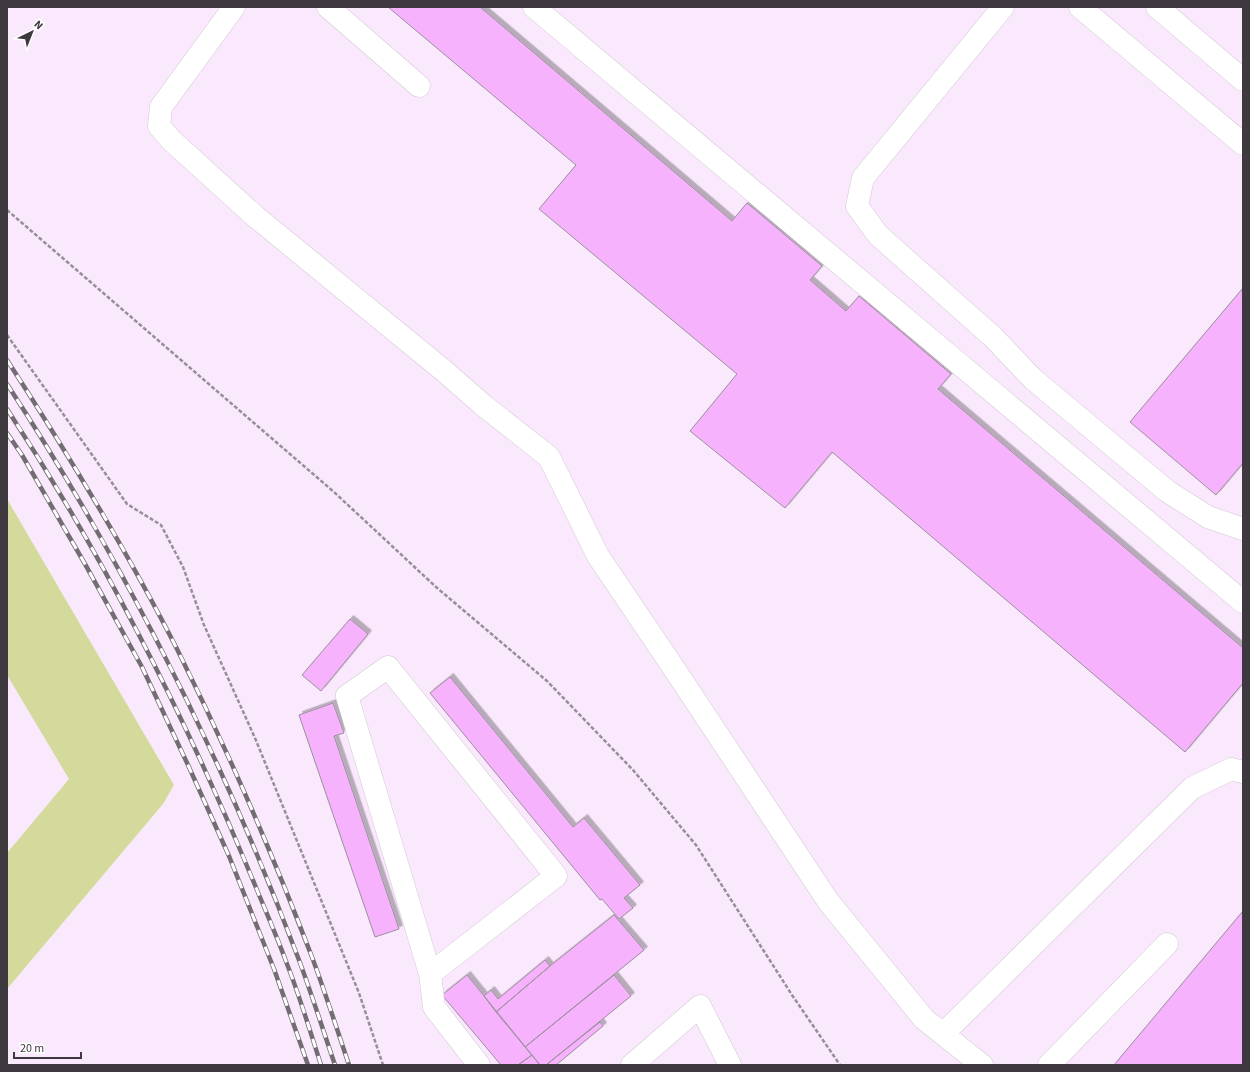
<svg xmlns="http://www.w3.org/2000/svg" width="1250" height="1072" font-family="'Source Sans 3',sans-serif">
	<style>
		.built { fill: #fae8fc }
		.green { fill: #d3da9c }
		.building { fill: #f6b2fc; stroke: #9b909c; filter: url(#shadow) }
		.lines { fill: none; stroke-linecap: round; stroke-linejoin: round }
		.minor-casing { stroke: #d3c7d4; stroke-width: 23 }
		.path { stroke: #978f97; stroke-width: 2.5; stroke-dasharray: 4 2; stroke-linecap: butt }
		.minor { stroke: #fff; stroke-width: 22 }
		.rail-casing { stroke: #736d73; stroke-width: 4.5 }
		.rail { stroke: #fff; stroke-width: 3; stroke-dasharray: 9; stroke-linecap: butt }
	</style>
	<defs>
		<filter id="shadow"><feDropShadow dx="3.5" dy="-3.5" stdDeviation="0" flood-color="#0004"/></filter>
	</defs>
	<rect width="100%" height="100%" fill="#fef4fe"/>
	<!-- built -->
	<path class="built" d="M7 7H1243V1065H7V989L163 804 174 785 7 499Z
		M7 675 70 779 7 853Z"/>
	<!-- green -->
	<path class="green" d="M7 499 174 785 163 804 7 989V853L69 779 7 675Z"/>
	<!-- building -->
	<path class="building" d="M388 7H480L732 221 747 203 822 266 810 280 846 311 859 296 951 374 938 389 1243 648V683L1185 752 832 452 785 508 690 431 737 374 539 209 576 165Z
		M1243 288V463L1216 495 1130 422Z
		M350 619 368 634 321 691 302 675Z
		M450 677 573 827 584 818 640 885 624 898 633 908 619 919 602 899 600 900 430 693Z
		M333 703 344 733 334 736 399 929 375 937 299 715Z
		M1243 911V1065H1114Z
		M614 915 644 950 525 1047 496 1012 550 966Z
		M545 960 550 966 496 1012 484 996 491 990 498 999Z
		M467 975 532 1055 518 1065H501L442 995Z
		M614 975 631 996 546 1065H540L525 1047Z
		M600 1022 603 1026 556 1065H546Z
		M532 1055 540 1065H518Z"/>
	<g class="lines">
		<!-- minor casing -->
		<g class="minor-casing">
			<path id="minor" d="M234 7 161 107 159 126 171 140 256 217 443 370 483 405 549 457 598 556 675 670 828 901 924 1019 982 1065
				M328 7 419 86
				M534 7 1243 602
				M1003 7 863 178 857 206 878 235 993 337 1033 379 1167 491 1208 517 1243 529
				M1080 7 1243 144
				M1157 7 1243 80
				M430 974 556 876 388 667 347 696 430 974 434 1007 479 1065
				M943 1034 1192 788 1231 769 1243 772
				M632 1065 700 1006 730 1065
				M1049 1065 1167 944"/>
		</g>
		<!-- path -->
		<path class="path" d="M7 210 334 492 436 587 547 681 633 770 696 845 792 995 840 1065
			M7 335 127 504 161 525 183 567 204 625 255 738 359 993 383 1065"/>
		<!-- minor -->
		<use href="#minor" class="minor"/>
		<!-- rail casing -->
		<g class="rail-casing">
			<path id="rail" d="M7 360C68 454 126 549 177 649 227 749 272 852 312 957 325 992 337 1029 349 1065
				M7 384C125 565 223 758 299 960 312 995 323 1030 335 1065
				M7 409C106 560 188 722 257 890 267 914 278 939 287 964 300 997 310 1031 321 1065
				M7 433 22 455 85 564 142 667 188 765 229 856 274 969 308 1065"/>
		</g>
		<!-- rail -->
		<use href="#rail" class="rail"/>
	</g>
	<!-- border -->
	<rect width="1250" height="1072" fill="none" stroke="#3e393e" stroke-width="16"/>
	<!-- north arrow -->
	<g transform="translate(32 32) rotate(43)" stroke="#ffffff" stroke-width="3" paint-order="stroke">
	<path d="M0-3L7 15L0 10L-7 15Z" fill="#3e393e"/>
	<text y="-6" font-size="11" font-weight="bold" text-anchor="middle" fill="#3e393e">N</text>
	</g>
	<!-- scale -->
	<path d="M14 1052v6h67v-6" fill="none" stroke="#3e393e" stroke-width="2"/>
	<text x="20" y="1052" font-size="12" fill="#3e393e" stroke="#ffffff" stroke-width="3" paint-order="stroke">20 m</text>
</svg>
